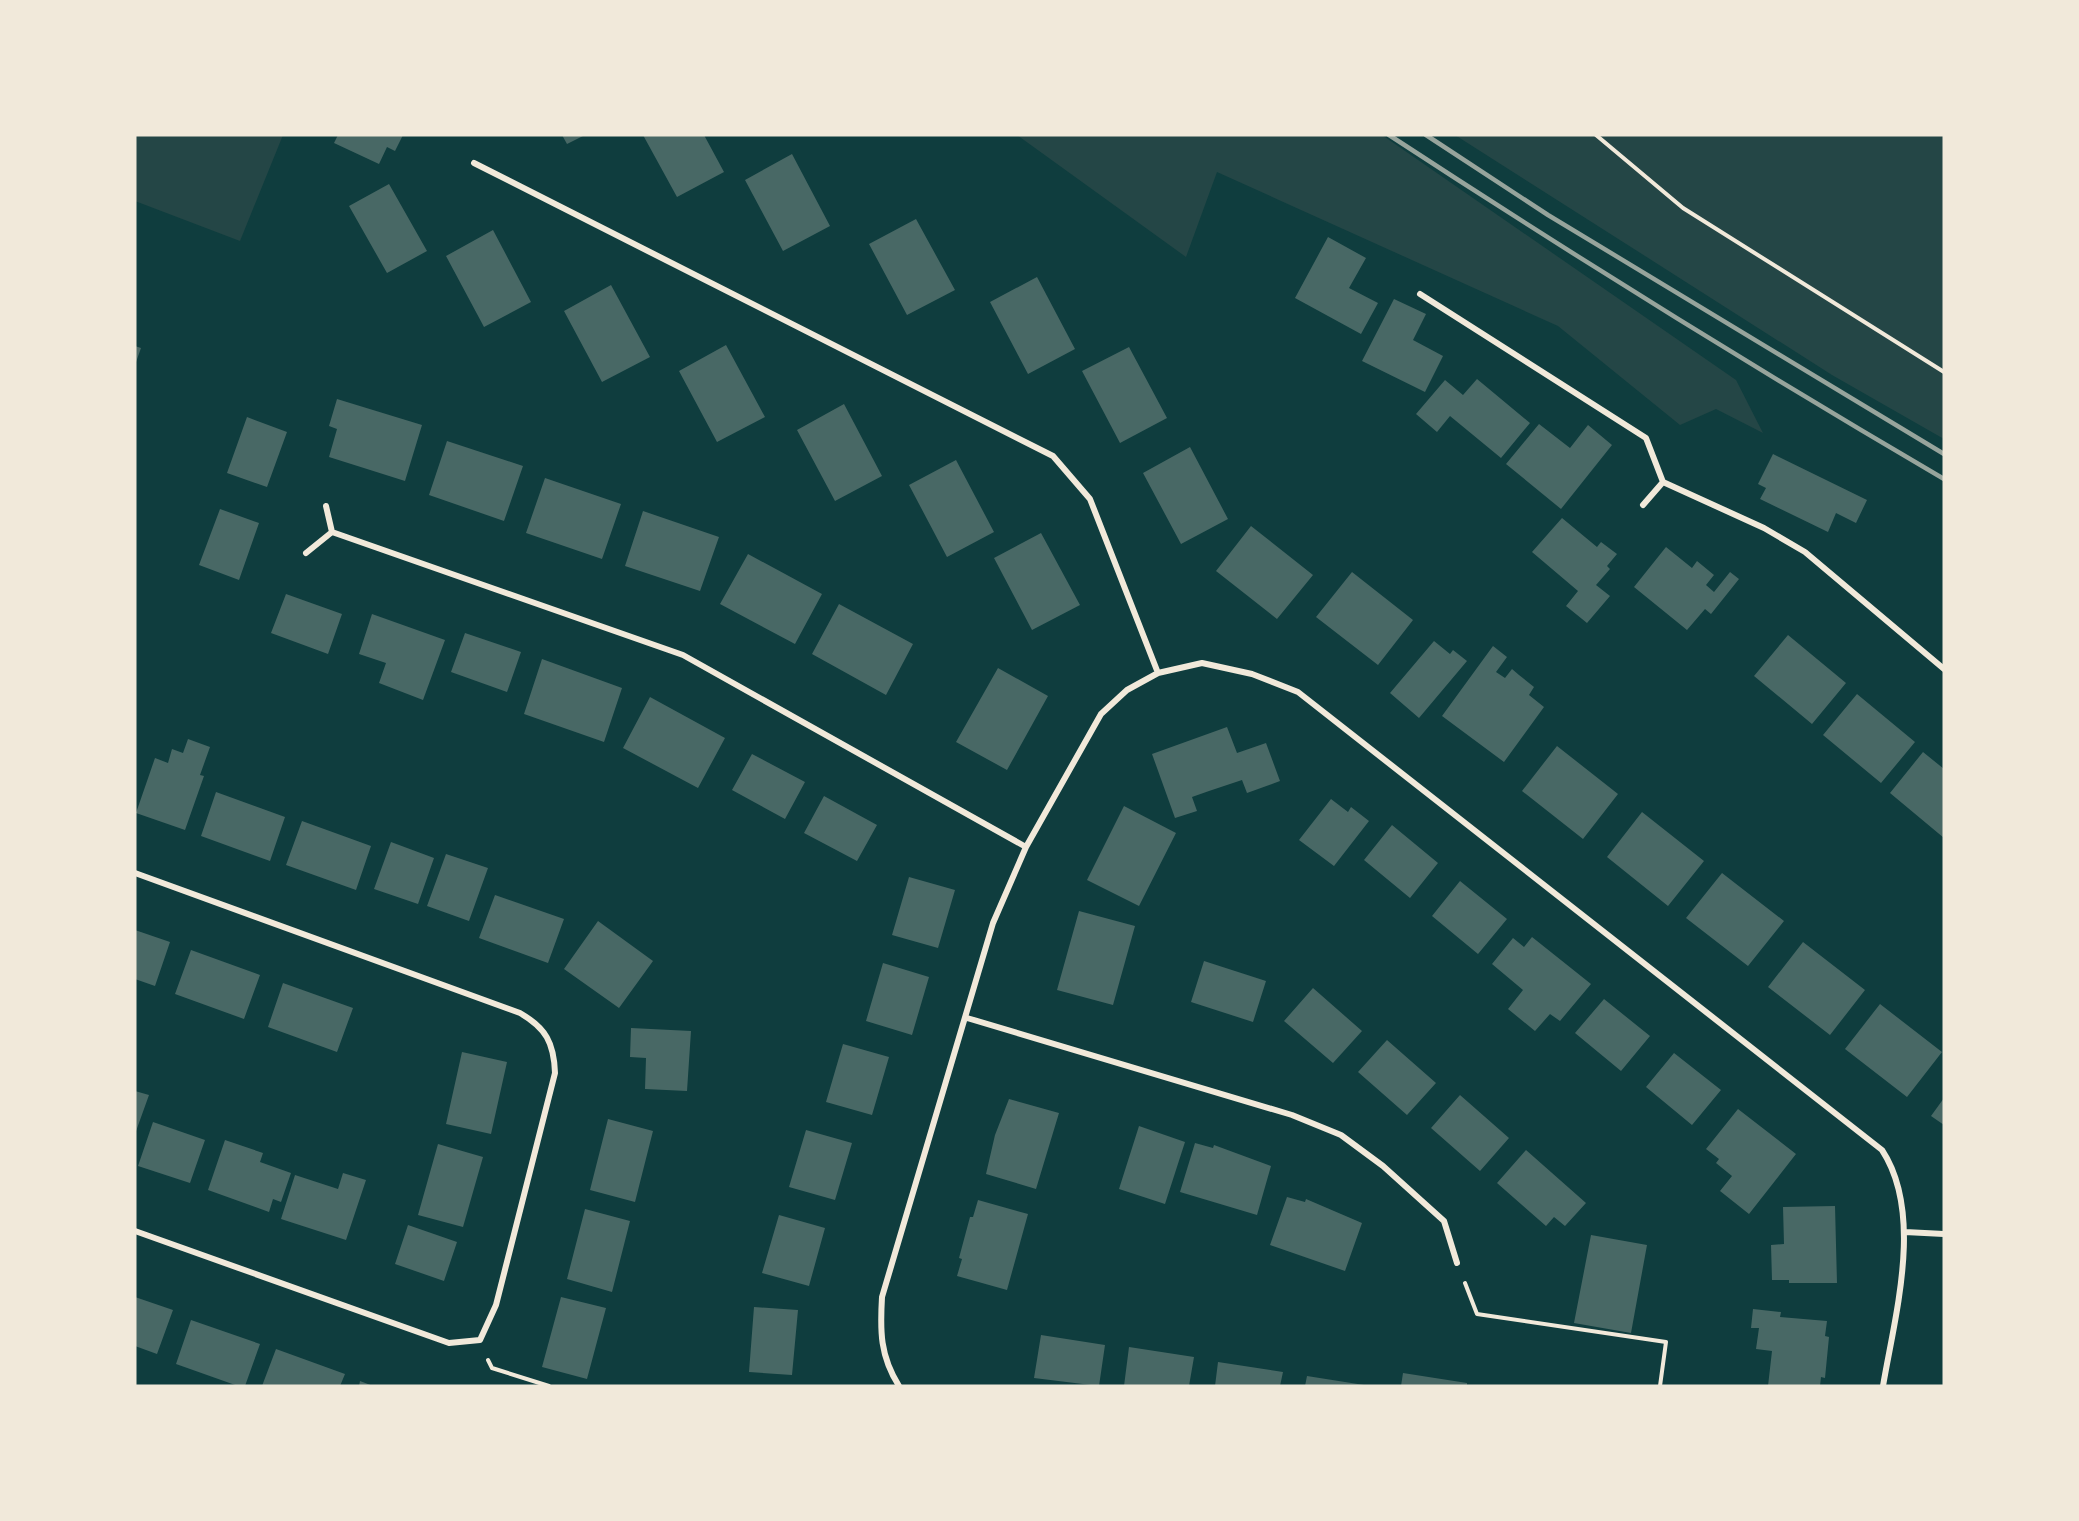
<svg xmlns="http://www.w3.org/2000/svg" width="2079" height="1521" font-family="Signika,sans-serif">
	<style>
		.green { fill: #244646 }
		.building { fill: #486865 }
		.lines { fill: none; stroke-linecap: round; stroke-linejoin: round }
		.path { stroke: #f1e9da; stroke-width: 4 }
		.minor { stroke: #f1e9da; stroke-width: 6 }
		.rail { stroke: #97a49c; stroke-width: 4.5 }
	</style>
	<rect width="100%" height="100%" fill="#0f3d3e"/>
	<!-- green -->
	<path class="green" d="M135 135H283L240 241 135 201Z
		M1017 135H1382L1736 380 1763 433 1716 409 1680 425 1558 326 1217 172 1186 257Z
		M1455 135H1944V439L1832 375Z"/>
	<!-- building -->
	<path class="building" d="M338 135H403L395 151 387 147 379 164 334 143Z
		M562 135H585L567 144Z
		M643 135H704L724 172 677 197Z
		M792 154 830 226 783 251 745 180Z
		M389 184 427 251 387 273 349 206Z
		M916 219 955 290 907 315 869 244Z
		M493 230 531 302 484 327 446 256Z
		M1328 237 1366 258 1349 288 1378 303 1361 334 1295 298Z
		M1037 277 1075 349 1028 374 990 302Z
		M611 285 650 357 602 382 564 311Z
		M1394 299 1426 314 1413 340 1443 356 1425 392 1362 361Z
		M726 345 765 417 717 442 679 371Z
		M135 346 141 348 135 365Z
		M1129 347 1167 418 1120 443 1082 371Z
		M1477 379 1530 423 1501 458 1450 416 1437 432 1416 414 1445 380 1463 395Z
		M337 399 422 425 405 481 329 457 337 429 329 426Z
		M844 404 882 476 835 501 797 430Z
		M247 417 287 432 267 487 227 473Z
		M1539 424 1570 448 1588 425 1612 445 1561 509 1506 464Z
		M447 441 523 466 504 521 429 495Z
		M1190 447 1228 519 1181 544 1143 473Z
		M1773 454 1867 500 1856 523 1836 513 1828 532 1760 499 1766 488 1758 484Z
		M956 460 994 532 947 557 909 485Z
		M545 478 621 504 602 559 526 533Z
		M220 509 259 523 239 580 199 565Z
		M643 511 719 537 700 591 625 566Z
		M1562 518 1597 547 1601 542 1617 554 1607 566 1610 569 1596 585 1610 596 1587 623 1566 606 1578 591 1532 552Z
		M1251 526 1313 575 1277 619 1216 571Z
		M1041 533 1080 605 1032 630 994 558Z
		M1666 547 1692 568 1697 561 1714 575 1706 585 1714 592 1730 572 1739 579 1711 614 1705 609 1687 630 1634 587Z
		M748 554 822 594 795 644 720 604Z
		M1352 572 1413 620 1378 665 1316 617Z
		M286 594 342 614 328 654 271 633Z
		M839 604 913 644 886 695 812 654Z
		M372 614 445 640 423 700 379 683 386 663 359 654Z
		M465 633 521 652 507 692 451 672Z
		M1788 635 1846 683 1812 724 1754 676Z
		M1434 641 1450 654 1453 650 1467 661 1419 718 1390 693Z
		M1493 646 1507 657 1496 672 1505 678 1512 669 1519 675 1534 687 1529 695 1544 707 1504 762 1442 716Z
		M542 659 622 688 604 742 524 714Z
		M998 668 1048 696 1007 770 956 742Z
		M1857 694 1915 742 1881 783 1823 735Z
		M650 697 725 738 698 788 623 748Z
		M1227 727 1237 753 1266 743 1280 781 1247 793 1242 780 1209 791 1192 797 1197 811 1175 818 1152 754Z
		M188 739 210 747 200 775 204 776 185 830 136 813 155 758 168 763 172 749 183 753Z
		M1557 746 1618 794 1583 839 1522 791Z
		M1923 752 1944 769V838L1890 793Z
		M752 754 805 782 785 819 732 790Z
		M216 792 285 817 270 861 201 836Z
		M824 796 877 825 857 861 804 833Z
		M1331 799 1348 812 1351 807 1369 821 1334 866 1299 840Z
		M1124 806 1176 833 1139 906 1087 880Z
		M1642 812 1704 861 1668 906 1607 857Z
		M302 821 371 846 356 890 286 865Z
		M1392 825 1438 863 1410 898 1364 860Z
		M391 842 434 858 418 904 374 889Z
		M446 854 488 868 469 921 427 906Z
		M1722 873 1784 921 1748 966 1686 918Z
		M909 877 955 890 938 948 892 935Z
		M1460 881 1507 919 1478 954 1432 916Z
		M495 895 564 919 548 963 479 938Z
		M1079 911 1135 926 1113 1005 1057 990Z
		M598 921 653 961 619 1008 564 969Z
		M135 930 170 942 155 986 135 979Z
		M1532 937 1591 984 1560 1021 1550 1014 1535 1031 1508 1009 1523 990 1492 964 1513 938 1524 947Z
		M1803 942 1865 990 1830 1035 1768 987Z
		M191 950 260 975 244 1019 175 994Z
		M1204 961 1266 981 1253 1022 1191 1002Z
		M883 963 929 977 912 1035 866 1021Z
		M283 983 353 1008 337 1052 268 1027Z
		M1313 988 1362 1031 1333 1063 1284 1021Z
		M1604 999 1650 1036 1621 1071 1575 1033Z
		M1880 1004 1942 1052 1907 1097 1845 1049Z
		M631 1028 691 1031 687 1091 645 1089 646 1058 630 1057Z
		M1387 1040 1436 1083 1407 1115 1358 1072Z
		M843 1044 889 1057 872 1115 826 1102Z
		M462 1052 507 1062 491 1134 446 1124Z
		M1674 1053 1721 1090 1692 1125 1646 1087Z
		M135 1091 149 1095 135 1134Z
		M1460 1095 1509 1138 1480 1171 1431 1128Z
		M1944 1098V1125L1931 1116Z
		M1009 1099 1059 1113 1036 1189 986 1174 995 1135Z
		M1738 1109 1796 1154 1749 1214 1720 1191 1732 1176 1716 1163 1719 1159 1706 1149Z
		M608 1119 653 1131 635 1202 590 1190Z
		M153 1122 205 1140 190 1183 138 1166Z
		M1139 1126 1185 1142 1165 1204 1119 1189Z
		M806 1130 852 1143 835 1200 789 1187Z
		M225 1140 263 1153 260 1162 291 1173 281 1202 273 1199 269 1212 208 1190Z
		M1195 1143 1213 1148 1214 1145 1271 1166 1257 1215 1180 1192Z
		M438 1144 483 1157 463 1227 418 1215Z
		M1526 1150 1586 1203 1565 1226 1554 1217 1546 1226 1497 1183Z
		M343 1173 366 1180 346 1240 281 1219 295 1175 338 1189Z
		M1287 1197 1305 1202 1306 1199 1362 1223 1345 1271 1270 1245Z
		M978 1200 1028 1214 1007 1290 957 1276 962 1259 959 1258 970 1217H973Z
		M1835 1206 1837 1283H1789V1280H1772L1771 1245 1784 1244 1783 1207Z
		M585 1209 630 1221 612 1292 567 1279Z
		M779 1215 825 1228 809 1286 762 1273Z
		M408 1225 457 1242 444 1281 395 1264Z
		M1591 1235 1647 1245 1631 1333 1574 1323Z
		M135 1297 173 1310 157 1354 135 1346Z
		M561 1297 606 1308 587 1379 542 1367Z
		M754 1307 798 1310 792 1375 749 1372Z
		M1753 1309 1781 1312 1780 1317 1827 1321 1825 1336 1829 1337 1825 1378 1821 1377 1820 1386H1768L1772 1351 1756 1349 1759 1328H1751Z
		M191 1320 260 1344 245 1386H238L176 1364Z
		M1041 1335 1105 1345 1099 1386 1034 1378Z
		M1129 1347 1194 1357 1189 1386H1124Z
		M276 1349 345 1374 340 1386H262Z
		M1218 1362 1283 1372 1280 1386H1215Z
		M1403 1373 1467 1383V1386H1401Z
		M1307 1376 1364 1385V1386H1305Z
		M360 1381 373 1386H359Z"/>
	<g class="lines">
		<!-- path -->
		<path class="path" d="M1596 135 1683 208 1944 372
			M1465 1283 1477 1314 1666 1342 1660 1386
			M488 1360 492 1368 549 1386"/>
		<!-- minor -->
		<path class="minor" d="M474 163 1053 456 1090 499 1158 673
			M1420 294 1646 438 1663 482 1764 528 1805 552 1944 669
			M1643 505 1663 482
			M332 532 683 655 1026 847
			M306 553 332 532 326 506
			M135 873 520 1013C546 1028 554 1043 555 1073L496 1305 480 1340 449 1343 135 1231
			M967 1018 1292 1115 1341 1135 1383 1166 1444 1221 1457 1263
			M1905 1232 1944 1234
			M899 1386C880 1356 880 1331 882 1297L993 923 1026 847 1101 714 1127 690 1158 673 1202 663 1252 674 1298 692 1882 1150C1924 1214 1895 1315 1883 1386"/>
		<!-- rail -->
		<path class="rail" d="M1389 135C1571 254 1756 369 1944 479
			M1426 135 1548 215 1944 454"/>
	</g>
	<!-- border -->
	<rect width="2079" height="1521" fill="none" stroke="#f1e9da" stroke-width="273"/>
</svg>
